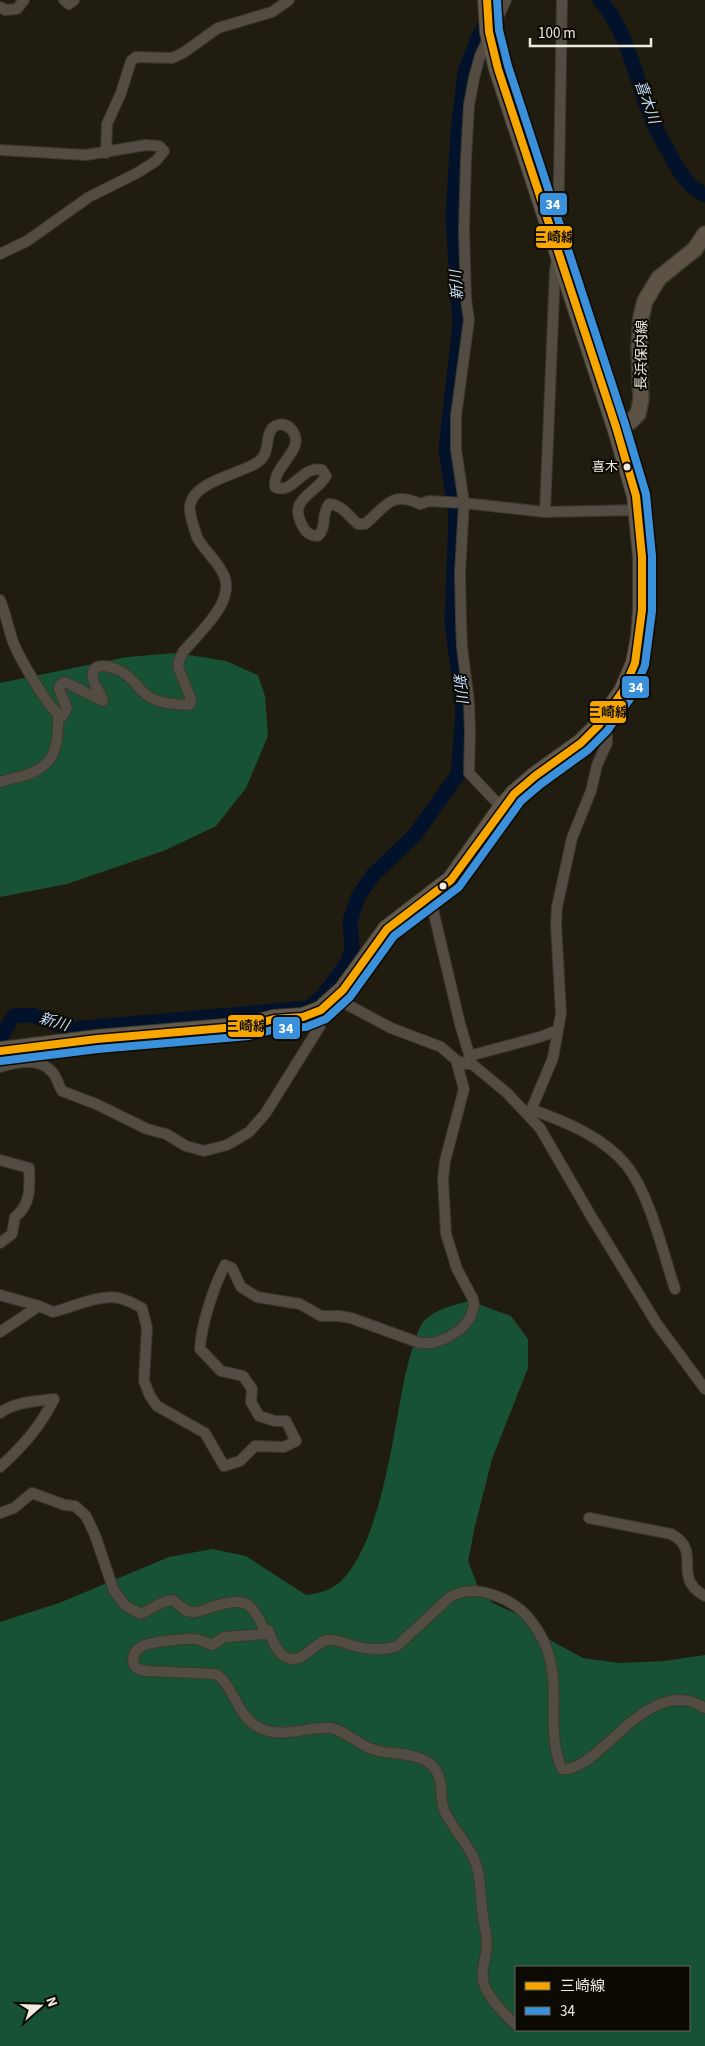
<svg xmlns="http://www.w3.org/2000/svg" width="705" height="2046" font-family="'Source Sans 3','Noto Sans JP',sans-serif">
	<style>
		.forest { fill: #165233; fill-rule: evenodd }
		.lines { fill: none; stroke-linecap: round; stroke-linejoin: round }
		.river { stroke: #03122b; stroke-width: 15 }
		.street-casing { stroke: #3b382e; stroke-width: 12 }
		.primary-casing { stroke: #3b382e; stroke-width: 18 }
		.highway-casing { stroke: #3b382e; stroke-width: 20 }
		.street { stroke: #524c42; stroke-width: 10 }
		.primary { stroke: #5c5346; stroke-width: 15 }
		.highway { stroke: #62594a; stroke-width: 18 }
		.bus-1-casing { stroke: #0c0a03; stroke-width: 11 }
		.bus-2-casing { stroke: #0c0a03; stroke-width: 11 }
		.bus-1 { stroke: #f7a600; stroke-width: 8 }
		.bus-2 { stroke: #3a90db; stroke-width: 8 }
		.bus-dot { fill: #eeeadd; stroke: #0c0a03; stroke-width: 2 }
		.labels { text-anchor: middle; dominant-baseline: central; stroke-width: 4; stroke-linejoin: round; paint-order: stroke }
		.bus-label { font-size: 13px; fill: #eeeadd; stroke: #0c0a03; text-anchor: end }
		.street-label { font-size: 14px; fill: #eeeadd; stroke: #0c0a03 }
		.water-label { font-size: 15px; font-style: italic; fill: #c0dbfe; stroke: #0c0a03 }
		.line-badge { stroke: #0c0a03; stroke-width: 2 }
		.badge-label { font-size: 14px; text-anchor: middle; font-weight: bold; fill: #fff }
		.pale-badge-label { font-size: 14px; text-anchor: middle; font-weight: bold; fill: #111 }
	</style>
	<rect width="100%" height="100%" fill="#201c10"/>
	<!-- forest -->
	<path class="forest" d="M177 653 226 661 258 675 265 696 268 736 246 788 216 826 166 850 67 884 0 897V683L127 657Z
		M470 1301 511 1316 528 1339V1368L492 1459 475 1526 468 1561 478 1587 493 1603 527 1619 548 1639 583 1658 619 1663 664 1661 705 1655V2046H0V1622L59 1603 169 1557 212 1549 246 1556 306 1595C320 1593 333 1590 343 1579 381 1539 393 1435 404 1381 407 1368 416 1328 425 1320 436 1309 456 1304 470 1301ZM516 1967H689V2030H516Z"/>
	<g class="lines">
		<!-- river -->
		<path class="river" d="M600 0C628 32 635 76 650 115 656 129 663 143 671 156 680 173 688 187 705 195
			M0 1038 14 1016 32 1015 71 1029 309 1008 323 996 348 962 352 948 350 921 358 897 373 875 415 835 458 774 463 711 452 621 456 517 446 449 460 324 453 219 458 132 465 72 479 36 498 0"/>
		<!-- street casing -->
		<g class="street-casing">
			<path id="street" d="M64 0 69 4 74 0
				M0 7 5 10 17 9 24 0
				M0 150 86 155 146 145 159 146 164 151 156 161 137 173 89 197 27 241 0 254
				M106 153 107 124 121 93 131 61 136 57 172 58 183 53 218 28 272 12 289 0
				M558 237 562 0
				M545 512 555 270 557 259
				M0 600C6 614 8 628 13 642 20 659 48 708 62 717L67 708 59 689 60 685 65 682 103 701C101 693 90 680 93 672 97 659 121 670 128 676 136 683 141 692 150 697 161 704 176 704 189 705L191 703V699L178 667 179 661 183 652C196 637 212 622 221 605 237 574 212 562 198 539 195 533 194 526 192 521 191 516 189 510 190 506 193 481 241 474 258 462 262 459 265 455 266 450 268 445 267 440 269 435 272 423 284 421 292 430 307 450 272 465 275 487 292 496 303 464 322 470L326 476C315 495 288 498 302 525 305 532 310 536 318 536 328 525 320 517 329 504 343 505 348 516 358 524H365C385 508 390 490 420 504L429 501 464 503 545 512 638 510
				M0 782C8 779 15 778 23 776 56 767 59 744 58 714
				M502 808 469 773 470 734 469 702 462 647 461 621 460 573 464 503 456 449V416L469 320 466 299 464 230 466 159 469 105 474 78 480 56 506 0
				M431 893 434 914 460 1024 472 1064 507 1093 540 1128 591 1216 657 1324 705 1389
				M335 998 391 1028 441 1047 456 1060 465 1064H472
				M469 1056 540 1037 558 1030
				M0 1067C17 1062 40 1057 53 1073 57 1078 59 1086 62 1091L96 1104 147 1129 166 1134 186 1146 204 1151 227 1145 249 1132 265 1114 320 1026 321 1010
				M533 1110C566 1122 604 1137 627 1166 650 1195 663 1253 675 1289
				M529 1115 553 1058 561 1013 556 924 557 907 572 838 591 791 597 765 607 743V734L599 725
				M0 1160 29 1168C30 1187 31 1205 15 1217L12 1234 0 1243
				M0 1295 39 1306 53 1312C73 1307 99 1294 119 1298 127 1300 135 1304 142 1308L147 1328 144 1381 150 1396 157 1406 205 1433 224 1466 240 1461 255 1446 284 1447 296 1441 286 1421H275L259 1416 251 1402 252 1389 243 1376 221 1371 200 1349C201 1325 214 1286 225 1265L232 1268 241 1287 257 1297 300 1304 321 1316H339L351 1318 420 1343H433L449 1337 462 1328 470 1318 474 1306 473 1299 457 1269 446 1234 443 1179 445 1161 464 1089 456 1060
				M0 1332 39 1306
				M0 1413C14 1402 37 1401 54 1399 40 1427 22 1447 0 1467
				M0 1513 14 1508 32 1493 65 1505 75 1506 86 1516 95 1535 114 1591 126 1606 141 1614C152 1609 160 1601 173 1600 178 1604 185 1612 192 1612 198 1613 206 1609 211 1607 246 1596 252 1601 266 1634
				M589 1518 671 1534C704 1551 670 1577 705 1596
				M516 2025C505 2014 492 2002 485 1987 479 1974 486 1959 487 1946 487 1933 483 1921 482 1909 480 1894 481 1878 476 1864 469 1844 454 1830 445 1812 438 1798 445 1782 435 1769 423 1752 393 1755 375 1750 360 1746 344 1730 331 1728 308 1726 283 1739 260 1728 236 1717 236 1688 216 1674L147 1671 138 1669 134 1665C128 1642 159 1642 174 1640 180 1640 188 1638 194 1639 200 1639 207 1643 212 1645L224 1637 266 1634 268 1630C272 1639 277 1655 288 1658 304 1664 313 1642 328 1640 336 1639 344 1643 351 1645 365 1649 383 1651 397 1646L450 1597C468 1588 483 1590 501 1598 518 1605 528 1615 538 1631 568 1679 542 1724 562 1769 600 1773 648 1671 705 1708"/>
		</g>
		<!-- primary casing -->
		<g class="primary-casing">
			<path id="primary" d="M616 427 630 422 638 414 641 399 639 348 641 317 645 301 659 278 695 249 705 234"/>
		</g>
		<!-- highway casing -->
		<g class="highway-casing">
			<path id="highway" d="M0 1051 97 1039 248 1026 274 1019 303 1017 321 1010 343 990 387 929 451 880 502 808 514 794 535 776 581 743 599 725 623 691 635 663 640 636 642 610V557L636 496 616 427 498 69 489 32 487 0"/>
		</g>
		<!-- street -->
		<use href="#street" class="street"/>
		<!-- primary -->
		<use href="#primary" class="primary"/>
		<!-- highway -->
		<use href="#highway" class="highway"/>
		<!-- bus-1 casing -->
		<g class="bus-1-casing">
			<path id="bus-1" d="M0 1051 97 1039 248 1026 274 1019 303 1017 321 1010 343 990 387 929 451 880 514 794 535 776 581 743 599 725 623 691 635 663 642 610V557L636 496 616 427 498 69 489 32 487 0"/>
		</g>
		<!-- bus-2 casing -->
		<g class="bus-2-casing">
			<path id="bus-2" d="M1 1061 98 1049 249 1036 276 1029 306 1027 326 1019 350 997 394 936 459 887 521 801 541 784 588 750 607 731 632 696 645 665 652 611V556L646 494 625 424 508 66 499 30 497 0"/>
		</g>
		<!-- bus-1 -->
		<use href="#bus-1" class="bus-1"/>
		<!-- bus-2 -->
		<use href="#bus-2" class="bus-2"/>
	</g>
	<!-- markers -->
	<g class="bus-dot">
		<circle cx="627" cy="467" r="4.5"/>
		<circle cx="443" cy="886" r="4.5"/>
	</g>
	<g class="labels">
		<!-- bus labels -->
		<g class="bus-label">
			<text x="618" y="467">喜木</text>
		</g>
		<!-- street labels -->
		<g class="street-label">
			<text transform="translate(642 355) rotate(-89)">長浜保内線</text>
		</g>
		<!-- water labels -->
		<g class="water-label">
			<text transform="translate(647 102) rotate(70)">喜木川</text>
			<text transform="translate(457 285) rotate(-94)">新川</text>
			<text transform="translate(460 688) rotate(83)">新川</text>
			<text transform="translate(54 1022) rotate(17)">新川</text>
		</g>
	</g>
	<g class="line-badge">
		<rect x="539" y="192" width="29" height="24" rx="5" fill="#3a90db"/>
		<rect x="535" y="225" width="38" height="24" rx="5" fill="#f7a600"/>
		<rect x="621" y="675" width="29" height="24" rx="5" fill="#3a90db"/>
		<rect x="589" y="700" width="38" height="24" rx="5" fill="#f7a600"/>
		<rect x="227" y="1014" width="38" height="24" rx="5" fill="#f7a600"/>
		<rect x="272" y="1016" width="29" height="24" rx="5" fill="#3a90db"/>
	</g>
	<g class="badge-label">
		<text x="553" y="209">34</text>
		<text x="636" y="692">34</text>
		<text x="286" y="1033">34</text>
	</g>
	<g class="pale-badge-label">
		<text x="554" y="242">三崎線</text>
		<text x="608" y="717">三崎線</text>
		<text x="246" y="1031">三崎線</text>
	</g>
	<!-- legend -->
	<rect x="515" y="1966" width="175" height="65" fill="#0c0a03" stroke="#66645a"/>
	<rect x="525" y="1982" width="25" height="8" fill="#f7a600" stroke="#66645a"/>
	<text x="560" y="1991" font-size="15" fill="#eeeadd">三崎線</text>
	<rect x="525" y="2007" width="25" height="8" fill="#3a90db" stroke="#66645a"/>
	<text x="560" y="2016" font-size="15" fill="#eeeadd">34</text>
	<!-- north arrow -->
	<g transform="translate(40 2006) rotate(70)" stroke="#0c0a03" stroke-width="4" paint-order="stroke">
	<path d="M0-4L9 19L0 12L-9 19Z" fill="#eeeadd"/>
	<text y="-8" font-size="14" font-weight="bold" text-anchor="middle" fill="#eeeadd">N</text>
	</g>
	<!-- scale -->
	<path d="M530 38v8h121v-8" fill="none" stroke="#eeeadd" stroke-width="2.5"/>
	<text x="538" y="38" font-size="15" fill="#eeeadd" stroke="#0c0a03" stroke-width="4" paint-order="stroke">100 m</text>
</svg>
